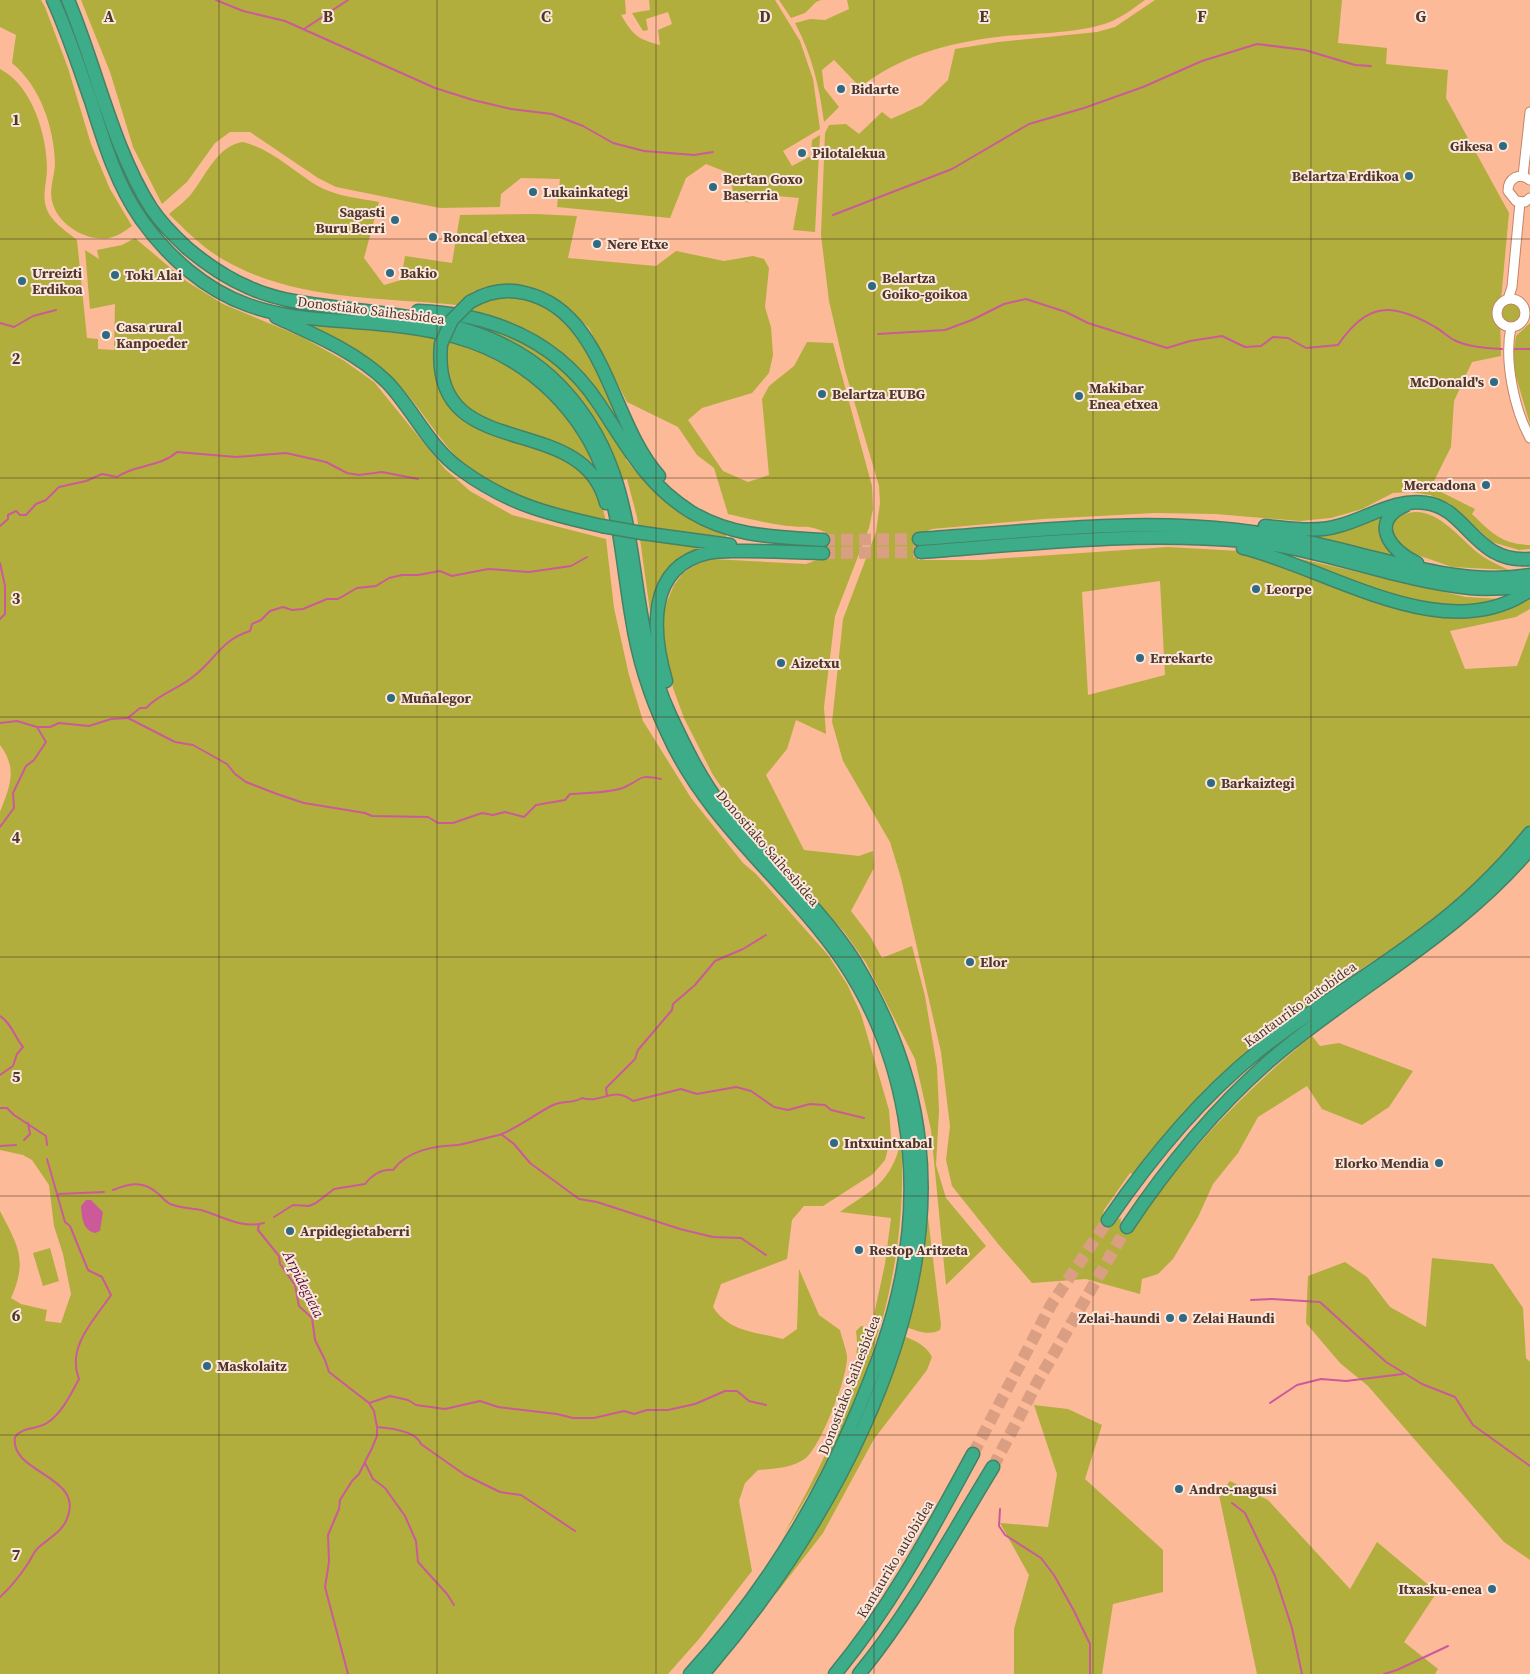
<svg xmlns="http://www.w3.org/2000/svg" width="1530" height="1674" font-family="'Source Serif 4',serif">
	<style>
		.green { fill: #b1ae3d; fill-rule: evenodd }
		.water { fill: #cc5a9b }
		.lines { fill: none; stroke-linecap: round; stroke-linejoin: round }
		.stream { stroke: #cc5a9b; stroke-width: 2 }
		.highway-tunnel { stroke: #da9f82; stroke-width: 12; stroke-dasharray: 12 6; stroke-linecap: butt }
		.minor-casing { stroke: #c38566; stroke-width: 11 }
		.highway-casing { stroke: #448266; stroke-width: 15 }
		.minor { stroke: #fff; stroke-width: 9 }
		.highway { stroke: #3dac88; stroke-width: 12 }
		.highway-bridge-casing { stroke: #448266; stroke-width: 15; stroke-linecap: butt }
		.highway-bridge { stroke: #3dac88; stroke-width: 12 }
		.grid { fill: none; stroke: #503528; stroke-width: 1; stroke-opacity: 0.55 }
		.poi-dot { fill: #2f6a82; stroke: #fce7dd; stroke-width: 2 }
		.labels { text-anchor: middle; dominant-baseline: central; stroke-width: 4; stroke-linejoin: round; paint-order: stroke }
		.poi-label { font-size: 14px; font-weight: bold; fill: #503528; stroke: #fce7dd; text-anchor: start }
		.street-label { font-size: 14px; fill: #503528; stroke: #fce7dd }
		.water-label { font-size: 15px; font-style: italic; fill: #580f3d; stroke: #fce7dd }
		.grid-label { font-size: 16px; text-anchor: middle; font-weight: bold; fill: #503528; stroke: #fce7dd; stroke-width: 4; stroke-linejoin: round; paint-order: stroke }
	</style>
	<rect width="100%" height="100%" fill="#fcba99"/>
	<!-- green -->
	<path class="green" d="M0 0H41L45 7 68 68 91 144 110 189 132 226C125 231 118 236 109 238 86 242 57 224 52 201 49 188 55 175 55 163 54 127 40 86 12 63L16 35 0 27Z
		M81 0H625L626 14 621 15C633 35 637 39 660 45L658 30 672 24 668 12 646 19 648 30 643 31 632 13 650 10 649 0H775L800 41 813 79 820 129 783 151 792 166 811 156 812 140 820 135 815 232 793 230 799 198 757 194 748 203 733 195 731 174 706 164 686 178 670 218 557 207 560 179 521 178 501 194 500 207 440 208 336 187 318 178 250 132H230L215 143 187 182 162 204 133 147 110 72Z
		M779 0H821L816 2 805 13 791 18Z
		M847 0H1145C1134 8 1122 17 1110 22 1078 34 1031 33 997 37 944 44 903 55 860 87L834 60 822 70 824 88 839 107 824 122C819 86 812 55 795 23L810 19 825 20 849 9Z
		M1155 0H1342L1338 43 1387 48 1386 64 1448 70 1446 98 1509 213 1500 311 1506 304C1517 301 1524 309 1519 319L1510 323 1504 321 1500 313 1501 356 1472 362 1454 401 1451 447 1431 487 1475 509 1472 514C1492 533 1501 544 1530 545V549L1519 550 1492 542 1449 503 1430 495 1411 492 1393 493 1362 509 1331 518 1300 521 1215 514 1155 513 1043 519 932 529 917 535 918 560H980L1168 547 1275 553 1466 597 1503 599 1530 596V609L1516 617 1450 631 1465 669 1517 666 1530 631V825C1478 899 1396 944 1323 995 1247 1047 1191 1102 1133 1174L1130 1173 1104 1210 1102 1217 1110 1222 1121 1218 1120 1228 1126 1233 1134 1229C1183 1155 1243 1092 1312 1036L1320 1046 1339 1043 1413 1071 1389 1107 1362 1125 1322 1109 1307 1086 1258 1117 1238 1153 1213 1184 1198 1217 1173 1259 1158 1274 1142 1279 1140 1294 1086 1279 1032 1283 999 1245 952 1186 946 1160 950 1126 941 1052 901 878 890 842 843 761 832 722 843 619 876 532 880 503 879 486 845 370 829 301 821 235 825 133 829 125 846 124 859 134 882 112 891 119 922 105 948 80 955 49 998 42 1097 32 1115 27ZM1160 581 1165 675 1088 695 1082 592Z
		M0 69C32 85 47 135 47 169 47 182 42 194 46 207 50 221 66 231 77 240L87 338 98 339V349L114 350 115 304 90 309 85 250 99 259 97 250 122 245 135 238 186 281 223 304 302 337 343 360 374 382 445 469 470 491 512 515 606 539 614 608 629 675 643 721 691 798 743 863 756 874 828 955 847 984 861 1014 889 1110 891 1137 885 1160 873 1174 823 1206H804L792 1220 787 1259 721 1284 713 1307C729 1332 756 1332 783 1339L797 1329 799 1269 819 1315 840 1330C842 1339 846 1348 847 1356 848 1377 821 1445 806 1458 793 1468 773 1469 758 1470L745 1483 739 1501 752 1571 699 1639 668 1674H0V1211C18 1246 28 1260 11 1298L21 1304 47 1310 45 1321 61 1323 71 1294 63 1254 54 1226 49 1185 32 1160 23 1155 0 1150V812C10 786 18 769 0 745Z
		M243 142C271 149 292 170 316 185 335 196 357 198 379 202L364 258 384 285 401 280 405 256 452 263 460 215 536 214 577 216 568 258 656 266 676 251 724 261 753 256 764 259 769 268 765 307 771 327 773 355 769 373 752 393 702 408 688 420 723 471 748 482 769 475 762 399 769 386 794 366 807 342 833 343 872 486 873 509 869 528 835 616 824 707 826 734 796 720 787 749 766 775 804 850 859 856 873 851 874 868 851 911 870 936 882 958 912 946 925 996 937 1067 939 1111 936 1165 946 1198 986 1246 946 1285 931 1130 915 1059 866 963 845 933 738 811 713 775 684 718 673 688 665 649 662 624 666 604 674 585 683 573 697 564 713 559 806 564 825 557V532C806 524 805 528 787 526 767 523 748 519 728 514L714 468 697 455 678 427 627 402 589 328 564 305 541 291 517 285H495L474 291 457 305C378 297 295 301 224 260 203 248 186 231 169 214 176 208 186 201 192 193 207 174 217 146 243 142Z
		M507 296C520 298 532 300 544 306 589 328 613 403 632 446L626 460C660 500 677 514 726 534V537L700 534V548L680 559 667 571 652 626 637 517 627 479 593 489 602 505 606 521C558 509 504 500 466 466 439 442 423 410 398 384 371 356 338 340 303 323L432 337 461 344 470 309 485 301Z
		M1530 323V424L1512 363 1516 336Z
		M1391 510 1399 517C1430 499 1456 535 1478 553 1487 560 1498 565 1509 570L1452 567 1406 551 1397 558 1304 535Z
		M901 1141C905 1203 898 1261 882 1321L873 1319 885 1264 891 1218 840 1212C873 1189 891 1183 901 1141Z
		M926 1201 941 1325 940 1330C929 1336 917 1331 906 1327L921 1263Z
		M50 1248 59 1281 43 1286 33 1253Z
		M1432 1258 1493 1264 1523 1308 1526 1358 1530 1362V1560L1504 1542 1368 1386 1340 1363 1306 1323 1308 1276 1345 1262 1367 1277 1390 1307 1426 1327Z
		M861 1326 879 1329C860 1402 823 1473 783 1536 811 1485 865 1389 856 1331Z
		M903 1336C914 1340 926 1345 932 1357L927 1370 874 1439 823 1533 775 1595 838 1492Z
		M1034 1405 1068 1409 1102 1425 1085 1479 1163 1550V1592L1113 1604 1102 1674H1014V1629L1029 1575 1000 1523 1048 1527 1057 1474Z
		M1230 1481 1268 1500 1350 1589 1377 1542 1437 1592 1404 1642 1438 1669 1435 1674H1257L1219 1495Z"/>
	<!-- water -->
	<path class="water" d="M86 1200H91L103 1212 100 1231 95 1233C82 1230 82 1217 81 1206Z"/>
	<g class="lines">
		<!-- stream -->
		<path class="stream" d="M216 0 243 11 285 21 435 88 473 100 511 109 552 114 583 126 613 143 644 151 694 155 713 152
			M304 29 348 0
			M833 215 952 169 1029 124 1084 108 1143 87 1202 61 1257 44 1305 50 1355 65 1371 66
			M0 323 14 327 33 316 56 310
			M878 334 945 330 972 320 1004 304 1026 299 1066 312 1088 323 1167 348 1190 341 1222 336 1245 347 1261 346 1273 337 1288 338 1306 348 1338 345C1367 302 1392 302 1435 327 1441 330 1447 336 1454 340 1468 347 1486 348 1502 349
			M1513 349H1530
			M0 526 8 519V515L16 511 20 515H26L36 504 46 500 59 487 86 481 102 474 117 477C135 464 159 468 177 452L236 457 286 453 326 462 347 473 359 475 382 472 418 479
			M0 563 5 586V614L0 619
			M129 717 140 708H146C160 693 179 689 194 676 216 659 221 640 250 631L252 624 261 620 270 611 283 607 292 610 303 609 327 599H338L357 588 376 586 389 578 402 575H418L440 571 452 576 488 569 529 572 571 566 587 557
			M0 723 17 721 37 727 46 742 34 760 26 766 13 793 14 808 0 827
			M37 727H50L59 723 89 726 111 719 128 718 175 742 193 745 227 764 235 774 246 782 277 794 304 803 365 813 372 816 428 817 438 823H453L482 813 493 815 505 812 524 817 536 805 565 800 570 794C585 793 612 793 625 787 643 779 637 774 661 779
			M0 1016C12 1024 14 1036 23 1047L17 1054 13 1066 0 1075
			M607 1096 606 1088 635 1059 638 1050 672 1010 673 1004 695 985 715 961 743 949 766 935
			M0 1108H7L14 1115 46 1136 47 1145
			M501 1134 514 1144 530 1163 579 1199 597 1202 680 1229 713 1237 741 1238 766 1255
			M24 1140 30 1134 28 1123
			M0 1146 16 1145
			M113 1190C128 1184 142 1180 156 1192 162 1196 163 1200 170 1204 180 1208 191 1208 201 1210 222 1216 241 1229 264 1223
			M58 1194 104 1192
			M274 1217 293 1205 309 1206 316 1203 334 1189 365 1184C371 1176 382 1168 393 1170 408 1150 434 1146 458 1145 462 1145 493 1136 499 1135 518 1128 535 1114 553 1105 562 1101 575 1103 582 1098 604 1104 612 1085 633 1101L681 1089 697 1094 736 1087 751 1091 774 1107 788 1110 810 1104 825 1105 831 1110 864 1118
			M259 1224 258 1230 279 1256 280 1264 295 1285 299 1306 312 1318 315 1340 325 1360 329 1372 369 1403 374 1411 377 1427V1436L372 1448 359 1474 352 1481 340 1500 339 1509 328 1535 329 1562 325 1587 348 1674
			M1251 1300 1272 1299 1320 1302 1386 1362 1422 1384 1455 1397 1473 1425 1530 1466
			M369 1403 390 1396 408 1400 416 1405 445 1409 480 1401 498 1407 557 1414 573 1418H594L624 1411 634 1414 647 1410H668L695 1404 725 1391H737L749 1401 766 1405
			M1270 1403 1297 1385 1321 1379 1346 1381 1403 1374
			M377 1427C390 1428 416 1431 421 1444L465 1475 500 1492 521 1495 575 1531
			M365 1463 373 1479 385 1488 405 1516 416 1541 418 1562 447 1594 454 1605
			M1232 1503 1245 1513 1275 1576 1292 1628 1302 1674
			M1000 1509 999 1526 1005 1535 1041 1558 1054 1575 1074 1611 1090 1644V1674
			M0 1597C11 1587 19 1577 27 1565 31 1560 33 1553 37 1549 46 1540 58 1535 65 1523 90 1475 9 1475 15 1437 23 1426 36 1430 47 1423 62 1413 71 1394 79 1379 66 1347 95 1319 111 1295L102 1277 88 1270 70 1226 65 1222 47 1159
			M1384 1674 1397 1670 1448 1646"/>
		<!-- highway-tunnel -->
		<path class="highway-tunnel" d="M823 540 919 539
			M823 553 921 552
			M973 1454 1051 1305 1108 1220
			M993 1467 1037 1383 1127 1227"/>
		<!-- minor casing -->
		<g class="minor-casing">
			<path id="minor" d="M1523 176 1530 112
				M1530 180C1519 172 1508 178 1508 191L1516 201 1525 202 1530 198
				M1497 313a14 14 0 1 1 28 0a14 14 0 1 1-28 0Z
				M1508 299 1512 287 1520 202
				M1511 327C1504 360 1514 409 1530 438"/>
		</g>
		<!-- highway casing -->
		<g class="highway-casing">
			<path id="highway" d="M53 0C68 33 79 67 91 101 104 142 116 183 141 219 167 256 205 290 248 305 278 316 312 319 343 321 423 327 492 333 552 392 620 459 617 532 632 619 638 658 650 696 667 732 708 824 787 880 843 961 906 1055 924 1171 901 1280 892 1326 875 1369 857 1412 816 1509 761 1597 690 1674
				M68 0C96 66 113 149 151 208 161 223 174 236 187 248 206 264 226 278 250 288 276 300 305 303 333 307 411 317 492 322 552 378 655 475 616 599 670 715 685 747 701 780 723 808 765 861 819 905 855 962 888 1017 912 1078 919 1142 940 1331 822 1537 703 1674
				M470 302C487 292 505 288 525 293 605 311 611 424 659 476
				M418 311C492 314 557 340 599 404 627 446 646 484 691 512 732 537 777 537 823 540
				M276 317C315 335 356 352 387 382 413 409 429 447 460 469 506 503 547 514 602 526
				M441 344C429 467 582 408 606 503
				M1406 505C1368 521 1390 551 1417 563
				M1265 526C1289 528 1314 533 1338 526 1367 519 1394 498 1426 503 1467 508 1475 564 1530 559
				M642 533 730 545
				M919 539C1024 532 1131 518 1236 530 1279 535 1321 544 1362 555 1416 568 1474 585 1530 575
				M1243 548C1328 568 1446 650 1530 590
				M921 552C1028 544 1137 531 1245 541 1321 548 1393 580 1470 588 1490 590 1510 588 1530 586
				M666 681C652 633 646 567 708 553 721 550 733 551 746 551 772 551 798 552 823 553
				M1108 1220C1150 1159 1198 1100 1256 1053 1309 1010 1369 976 1423 935 1463 906 1499 871 1530 833
				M1127 1227C1167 1167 1213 1111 1267 1063 1352 989 1456 937 1530 849
				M835 1674C891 1607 931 1531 973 1454
				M859 1674C911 1611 950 1537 993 1467"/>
		</g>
		<!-- minor -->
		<use href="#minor" class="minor"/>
		<!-- highway -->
		<use href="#highway" class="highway"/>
		<!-- highway-bridge casing -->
		<g class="highway-bridge-casing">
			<path id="highway-bridge" d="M441 344 452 320 470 302
				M602 526 642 533"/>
		</g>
		<!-- highway-bridge -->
		<use href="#highway-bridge" class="highway-bridge"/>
	</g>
	<!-- grid -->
	<path class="grid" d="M219 0V1674M437 0V1674M656 0V1674M874 0V1674M1093 0V1674M1311 0V1674M0 239H1530M0 478H1530M0 717H1530M0 957H1530M0 1196H1530M0 1435H1530"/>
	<!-- markers -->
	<g class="poi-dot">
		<circle cx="841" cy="89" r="5"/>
		<circle cx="1503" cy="146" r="5"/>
		<circle cx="802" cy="153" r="5"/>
		<circle cx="1409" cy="176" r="5"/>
		<circle cx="713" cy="187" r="5"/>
		<circle cx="533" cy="192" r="5"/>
		<circle cx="395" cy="220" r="5"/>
		<circle cx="433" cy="237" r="5"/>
		<circle cx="597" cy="244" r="5"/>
		<circle cx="390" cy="273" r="5"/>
		<circle cx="115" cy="275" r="5"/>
		<circle cx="22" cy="281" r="5"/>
		<circle cx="872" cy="286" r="5"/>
		<circle cx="106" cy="335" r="5"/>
		<circle cx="1494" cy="382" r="5"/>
		<circle cx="822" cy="394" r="5"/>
		<circle cx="1079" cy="396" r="5"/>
		<circle cx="1486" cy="485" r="5"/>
		<circle cx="1256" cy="589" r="5"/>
		<circle cx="1140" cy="658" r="5"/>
		<circle cx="781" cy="663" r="5"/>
		<circle cx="391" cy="698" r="5"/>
		<circle cx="1211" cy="783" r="5"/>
		<circle cx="970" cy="962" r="5"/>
		<circle cx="834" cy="1143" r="5"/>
		<circle cx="1439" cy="1163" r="5"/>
		<circle cx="290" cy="1231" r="5"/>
		<circle cx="859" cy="1250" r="5"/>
		<circle cx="1170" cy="1318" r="5"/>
		<circle cx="1183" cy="1318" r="5"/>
		<circle cx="207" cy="1366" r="5"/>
		<circle cx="1179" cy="1489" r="5"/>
		<circle cx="1492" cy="1589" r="5"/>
	</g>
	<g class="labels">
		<!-- poi labels -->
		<g class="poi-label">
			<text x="851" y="89">Bidarte</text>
			<text x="1493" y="146" text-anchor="end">Gikesa</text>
			<text x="812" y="153">Pilotalekua</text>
			<text x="1399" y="176" text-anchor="end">Belartza Erdikoa</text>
			<text x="723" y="179">Bertan Goxo<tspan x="723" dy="16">Baserria</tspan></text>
			<text x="543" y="192">Lukainkategi</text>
			<text x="385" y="212" text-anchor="end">Sagasti<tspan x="385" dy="16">Buru Berri</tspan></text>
			<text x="443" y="237">Roncal etxea</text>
			<text x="607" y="244">Nere Etxe</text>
			<text x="32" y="273">Urreizti<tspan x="32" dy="16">Erdikoa</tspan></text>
			<text x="400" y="273">Bakio</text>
			<text x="125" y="275">Toki Alai</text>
			<text x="882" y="278">Belartza<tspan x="882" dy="16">Goiko-goikoa</tspan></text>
			<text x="116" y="327">Casa rural<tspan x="116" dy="16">Kanpoeder</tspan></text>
			<text x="1484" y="382" text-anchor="end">McDonald's</text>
			<text x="1089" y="388">Makibar<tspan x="1089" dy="16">Enea etxea</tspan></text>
			<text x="832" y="394">Belartza EUBG</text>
			<text x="1476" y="485" text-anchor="end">Mercadona</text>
			<text x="1266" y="589">Leorpe</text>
			<text x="1150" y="658">Errekarte</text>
			<text x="791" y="663">Aizetxu</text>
			<text x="401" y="698">Muñalegor</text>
			<text x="1221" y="783">Barkaiztegi</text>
			<text x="980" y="962">Elor</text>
			<text x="844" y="1143">Intxuintxabal</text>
			<text x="1429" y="1163" text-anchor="end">Elorko Mendia</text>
			<text x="300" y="1231">Arpidegietaberri</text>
			<text x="869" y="1250">Restop Aritzeta</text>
			<text x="1160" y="1318" text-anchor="end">Zelai-haundi</text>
			<text x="1193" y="1318">Zelai Haundi</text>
			<text x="217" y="1366">Maskolaitz</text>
			<text x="1189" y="1489">Andre-nagusi</text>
			<text x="1482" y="1589" text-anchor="end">Itxasku-enea</text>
		</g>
		<!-- street labels -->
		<g class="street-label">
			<text transform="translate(371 310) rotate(7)">Donostiako Saihesbidea</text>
			<text transform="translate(768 848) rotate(49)">Donostiako Saihesbidea</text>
			<text transform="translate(1300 1004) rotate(-36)">Kantauriko autobidea</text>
			<text transform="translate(849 1385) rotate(-69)">Donostiako Saihesbidea</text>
			<text transform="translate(895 1559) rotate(-59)">Kantauriko autobidea</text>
		</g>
		<!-- water labels -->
		<g class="water-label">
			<text transform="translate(304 1284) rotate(63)">Arpidegieta</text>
		</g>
	</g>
	<g class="grid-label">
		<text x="109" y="22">A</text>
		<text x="328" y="22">B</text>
		<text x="546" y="22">C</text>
		<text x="765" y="22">D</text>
		<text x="984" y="22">E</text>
		<text x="1202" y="22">F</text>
		<text x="1421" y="22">G</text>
		<text x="16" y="125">1</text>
		<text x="16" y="364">2</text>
		<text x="16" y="604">3</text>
		<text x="16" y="843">4</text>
		<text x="16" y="1082">5</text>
		<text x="16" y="1321">6</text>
		<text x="16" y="1560">7</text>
	</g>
</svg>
